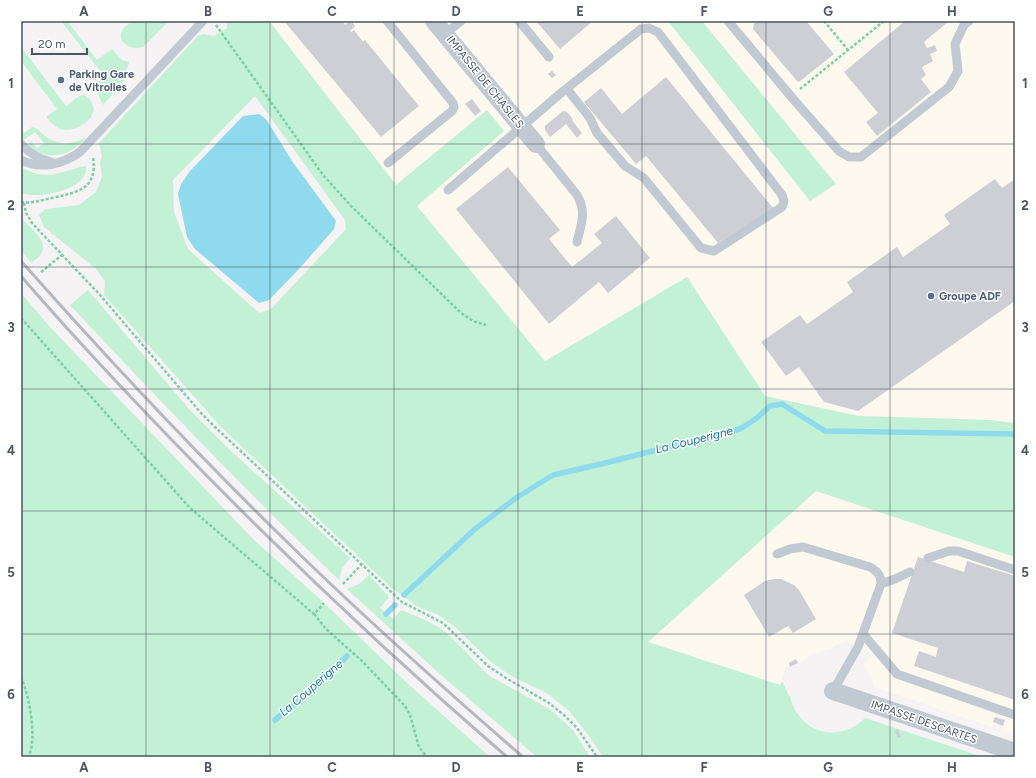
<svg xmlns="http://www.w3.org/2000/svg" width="1036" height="778" font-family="Figtree,sans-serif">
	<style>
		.commercial { fill: #fdf9ef }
		.green { fill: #c3f1d5; fill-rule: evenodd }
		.water { fill: #90daee }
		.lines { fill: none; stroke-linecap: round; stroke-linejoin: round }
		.stream { stroke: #90daee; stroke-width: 5.5 }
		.building { fill: #cdcfd5 }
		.path { stroke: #7ad0a6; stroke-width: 2.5; stroke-dasharray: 3 2; stroke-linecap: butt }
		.service { stroke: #c1cad2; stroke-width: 9 }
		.minor { stroke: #c1cad2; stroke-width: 18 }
		.rail { stroke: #b5b8bd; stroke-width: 3 }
		.grid { fill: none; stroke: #4a5661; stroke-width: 1; stroke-opacity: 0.55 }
		.service-dot { fill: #5c6f8a; stroke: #fff; stroke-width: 1.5 }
		.labels { text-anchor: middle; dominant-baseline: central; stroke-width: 3; stroke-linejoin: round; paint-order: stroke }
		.service-label { font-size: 11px; font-weight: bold; fill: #4e5e75; stroke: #fff; text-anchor: start }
		.street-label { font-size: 11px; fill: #4a5661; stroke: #fff }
		.water-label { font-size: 12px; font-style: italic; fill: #0c7c9b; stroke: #fff }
		.neatline { fill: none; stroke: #4a5661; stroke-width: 1.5 }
		.grid-label { font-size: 13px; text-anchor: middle; font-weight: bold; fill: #4a5661 }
	</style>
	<rect width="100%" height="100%" fill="#f5f3f3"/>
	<!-- commercial -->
	<path class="commercial" d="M269 21H1015V423L991 420 859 416 765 396 687 277 545 362 417 206 504 131 486 110 396 185Z
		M816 491 1015 557V735L1002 730 1003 726 994 723 992 727 874 687 871 676 864 666 872 655 846 641 834 646 832 649 821 651 813 653 801 663 799 662 789 667 786 666 781 685 648 642Z"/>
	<!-- green -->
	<path class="green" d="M61 21H67L97 60 112 49 122 60 129 62 126 73V79L103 105 96 90 98 82 105 77Z
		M133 21H169L143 47C131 51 115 42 123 29 125 26 130 23 133 21Z
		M227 21H269L396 185 487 110 504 131 417 206 545 361 687 277 765 396 859 416 991 420 1015 423V557L816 491 648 642 780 685 782 682 783 683 789 696H790C791 702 794 708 797 713 813 738 846 738 865 718L983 757H603L589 736 570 712 547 693 511 676 490 661 455 627 437 614 418 607 394 590 221 427 104 295 105 281 96 269 44 227 39 215 45 209 79 205 96 192 102 177 100 162 102 157 99 143 198 36 203 34 214 36 227 28ZM255 96 345 220 346 229 271 309 259 313 188 249 174 212 173 180Z
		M668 21H702L836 184 810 201Z
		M21 47 66 106C71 103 77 96 82 95 86 95 88 97 90 100 104 117 73 136 58 128 53 125 50 121 46 117L57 109 21 61Z
		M32 127C39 128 40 132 45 136 59 147 73 144 87 137 72 155 47 164 28 144L31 141 37 148 44 143 35 132 24 140 21 136V130L24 133Z
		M86 166C89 187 50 196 34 195 29 195 25 194 21 193V168C29 171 37 175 46 175 59 175 73 168 86 166Z
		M21 218C29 227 50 242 41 254 39 258 34 260 31 263L21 250Z
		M88 290 189 409 233 453 350 558 342 569 339 580C246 491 157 398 70 305Z
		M21 293 50 327 253 539 320 599 407 683 490 757H21Z
		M369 575 389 597 380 608 393 619 401 610 428 621 446 632 488 675 551 710 573 730 590 757H537L441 675 347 589 359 584Z"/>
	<!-- water -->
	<path class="water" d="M259 114 266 119 292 161 336 221 334 229 299 269 269 300 259 303 195 249 187 237 178 194 181 184 190 171 243 116Z"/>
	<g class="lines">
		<!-- stream -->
		<path class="stream" d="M404 595 475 529 516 498 553 475 601 464 740 429 757 418 770 406 782 404 825 431 1015 434
			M386 614 395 605
			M275 720 318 685 347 656"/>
	</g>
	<!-- building -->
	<path class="building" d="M284 21H342L345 25 351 21 355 26 350 31 351 32 354 30 363 42 365 40 419 106 381 137Z
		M536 21H593L560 49Z
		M757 21H806L834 54 799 82 797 81 753 29 754 24Z
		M905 21H949L924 42 927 48 935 45 937 51 930 54 933 61 922 67 926 75 921 79 931 92 877 136 866 122 878 113 844 72Z
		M552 71 556 75 552 78 548 74Z
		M666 77 773 208 718 243 646 156 636 164 584 102 601 88 622 114Z
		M472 99 481 111 475 116 465 104Z
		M563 111 567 112 573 119 572 120 582 133 577 138 566 124 550 137 545 130V126Z
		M508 167 560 230 549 239 572 267 602 243 594 234 616 216 650 258 608 293 599 282 549 324 456 209Z
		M995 179 1002 188 1015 179V301L858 411 824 402 799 367 786 376 761 342 800 315 807 324 853 292 847 282 897 247 903 257 950 224 944 215Z
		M918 557 964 572 967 561 1015 576V700L914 666 919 651 936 657 938 648 892 633Z
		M774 579H781L794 585 799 590 816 619 793 633 788 626 769 637 744 595 765 581Z
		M796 659 798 663 790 667 789 663Z
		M995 717 1005 720 1003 726 993 722Z
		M898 729 901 737 898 738 895 731Z"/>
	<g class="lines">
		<!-- path -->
		<path class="path" d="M824 21 848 50
			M216 25 323 175 352 207 461 313 473 321 486 325
			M800 89 884 21
			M21 202C31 204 42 200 52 198 77 192 98 190 93 157
			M24 203 26 213 32 223 100 295 201 413 215 427 402 602 443 623 488 666 506 678 549 703 564 715 577 728 597 757
			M41 272 62 255
			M21 318 190 508 314 614 324 603
			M343 584 362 564
			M314 614 326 629 362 661 405 706 410 715 419 747 427 757
			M21 677C29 695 38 740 28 757"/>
		<!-- service -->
		<path class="service" d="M387 21 453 103 454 107 452 111 388 163
			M519 21 549 57
			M728 21 794 100 839 151 849 157H861L949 87 958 71 955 44 964 25 969 21
			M445 34 461 21
			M21 144C30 154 39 159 51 162
			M536 144 577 195C587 212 581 224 577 242
			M21 160C41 170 63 164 80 152L203 21
			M448 190 561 93 641 29 649 28 658 32 782 195 784 201 782 207 714 251 701 248 648 183 644 178 625 166 597 133 590 118 567 89
			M777 554 790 549 803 547 870 567C878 572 881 575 881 584L858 647 833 691
			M928 558 949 551H958L1015 570
			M881 584 895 579 910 572
			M863 634 897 674 1015 715"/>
		<!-- minor -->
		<path class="minor" d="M434 21 536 144
			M833 691 1015 752"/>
		<!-- rail -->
		<path class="rail" d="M21 261C105 356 191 448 282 537 359 613 441 686 523 757
			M21 276C68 331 118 384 168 436 276 548 389 655 507 757"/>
	</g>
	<!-- grid -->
	<path class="grid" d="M146 21V757M270 21V757M394 21V757M518 21V757M642 21V757M766 21V757M890 21V757M21 144H1015M21 267H1015M21 389H1015M21 511H1015M21 634H1015"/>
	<!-- markers -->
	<g class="service-dot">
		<circle cx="61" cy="80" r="4"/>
		<circle cx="931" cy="296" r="4"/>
	</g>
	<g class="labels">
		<!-- service labels -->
		<g class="service-label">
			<text x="69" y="74">Parking Gare<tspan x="69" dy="13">de Vitrolles</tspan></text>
			<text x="939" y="296">Groupe ADF</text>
		</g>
		<!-- street labels -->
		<g class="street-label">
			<text transform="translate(485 82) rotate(51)">IMPASSE DE CHASLES</text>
			<text transform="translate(924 722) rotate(19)">IMPASSE DESCARTES</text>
		</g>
		<!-- water labels -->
		<g class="water-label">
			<text transform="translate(694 440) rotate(-14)">La Couperigne</text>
			<text transform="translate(311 688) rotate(-41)">La Couperigne</text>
		</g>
	</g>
	<!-- border -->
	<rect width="1036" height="778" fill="none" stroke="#ffffff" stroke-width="44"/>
	<!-- scale -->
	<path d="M32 48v6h55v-6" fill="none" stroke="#4a5661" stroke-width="2"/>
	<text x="38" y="48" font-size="12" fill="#4a5661" stroke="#ffffff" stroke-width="3" paint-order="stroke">20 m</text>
	<rect x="22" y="22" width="992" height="734" class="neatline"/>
	<g class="grid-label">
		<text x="84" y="16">A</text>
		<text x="208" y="16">B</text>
		<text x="332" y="16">C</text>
		<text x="456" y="16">D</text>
		<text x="580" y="16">E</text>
		<text x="704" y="16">F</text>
		<text x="828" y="16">G</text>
		<text x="952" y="16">H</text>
		<text x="11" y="88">1</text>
		<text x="1025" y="88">1</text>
		<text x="11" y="210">2</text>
		<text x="1025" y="210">2</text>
		<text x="11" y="332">3</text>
		<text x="1025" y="332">3</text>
		<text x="11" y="455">4</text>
		<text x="1025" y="455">4</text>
		<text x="11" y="577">5</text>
		<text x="1025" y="577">5</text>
		<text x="11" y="699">6</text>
		<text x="1025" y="699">6</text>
		<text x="84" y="772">A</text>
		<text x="208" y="772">B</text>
		<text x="332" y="772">C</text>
		<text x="456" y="772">D</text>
		<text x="580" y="772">E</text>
		<text x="704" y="772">F</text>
		<text x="828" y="772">G</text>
		<text x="952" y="772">H</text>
	</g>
</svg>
